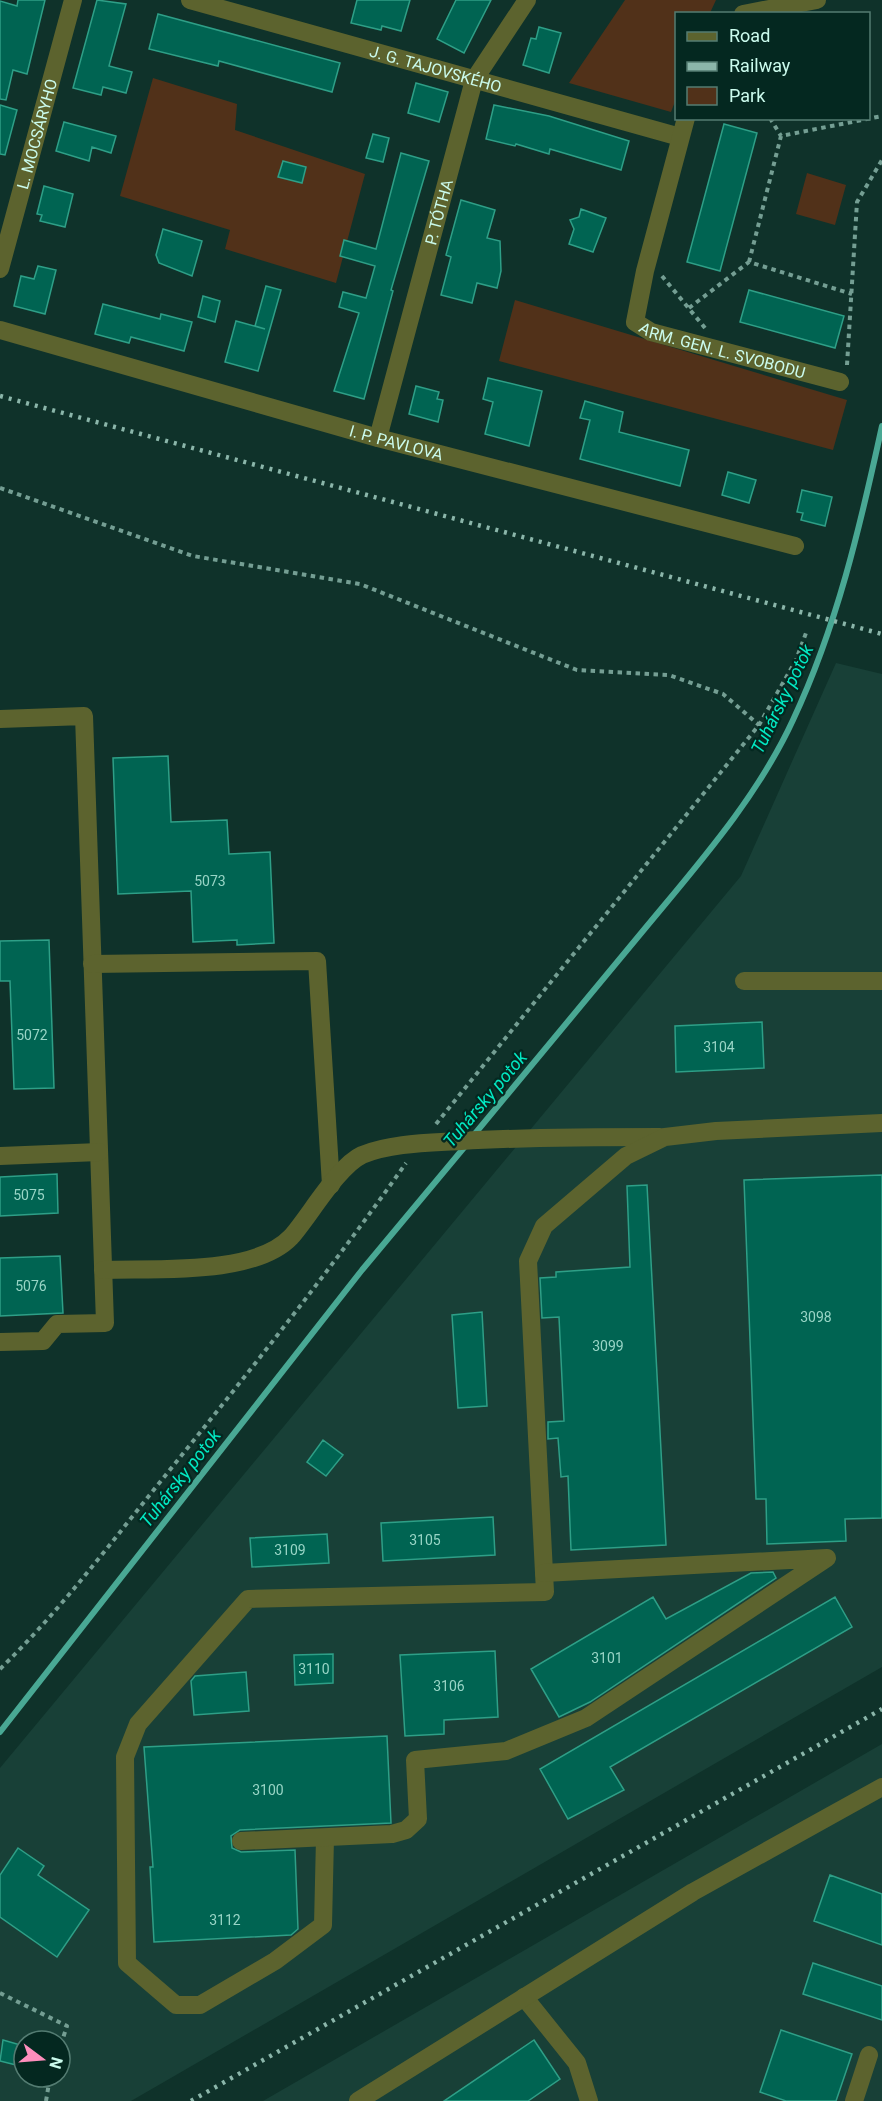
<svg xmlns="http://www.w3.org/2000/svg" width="882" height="2101" font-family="Roboto,sans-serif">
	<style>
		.built { fill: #184037; fill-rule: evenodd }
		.green { fill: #513119 }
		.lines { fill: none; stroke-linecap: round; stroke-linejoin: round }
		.stream { stroke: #49a894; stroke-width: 6 }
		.building { fill: #006452; stroke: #2e9f87; stroke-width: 1.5 }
		.path { stroke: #749e93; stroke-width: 4; stroke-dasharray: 4.5 4.5; stroke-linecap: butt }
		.minor { stroke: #5c632e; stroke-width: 18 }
		.rail { stroke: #8bb6aa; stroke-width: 4.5; stroke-dasharray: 3 6; stroke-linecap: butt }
		.labels { text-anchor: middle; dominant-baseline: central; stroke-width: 4.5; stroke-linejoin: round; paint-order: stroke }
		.number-label { font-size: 14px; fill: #98d5c6 }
		.street-label { font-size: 16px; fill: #cbfbed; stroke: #042820 }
		.water-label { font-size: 18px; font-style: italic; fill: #02e9c3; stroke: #042820 }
	</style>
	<rect width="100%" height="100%" fill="#0f322a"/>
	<!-- built -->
	<path class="built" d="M836 663 882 674V1667L131 2101H0V1768L741 876ZM24 2041H60V2077H24Z
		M882 1744V2101H263Z"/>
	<!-- green -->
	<path class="green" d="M625 0H716L710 13 676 14V99L671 112 569 83Z
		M153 78 237 104 235 130 365 174 336 283 225 249 230 230 120 196Z
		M807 173 846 185 835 225 796 214Z
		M515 300 847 400 833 450 499 361Z"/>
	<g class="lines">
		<!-- stream -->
		<path class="stream" d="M473 1136C531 1066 589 996 647 926 700 862 758 796 793 720 837 626 860 527 882 426
			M0 1732 362 1270 467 1144"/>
	</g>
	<!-- building -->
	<path class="building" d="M18 0H45L27 74 13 70 6 100 0 99V1L17 6Z
		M97 0 126 4 109 66 132 72 126 93 103 87 101 95 73 88Z
		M357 0H410L401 31 382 26 381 30 351 23Z
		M456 0H491L464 53 437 39Z
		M158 14 340 63 332 92 219 61 218 66 149 49Z
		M539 27 561 33 549 73 523 65 531 38 536 39Z
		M416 83 448 92 439 122 408 113Z
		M0 105 17 110 5 155 0 154Z
		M494 105 549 116 629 141 621 170 550 149 549 154 516 144 515 146 486 139Z
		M64 122 116 136 111 153 92 147 89 161 56 151Z
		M724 124 757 133 720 271 687 262Z
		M373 134 389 138 383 162 366 158Z
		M401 153 429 161 391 290 393 291 364 399 334 391 359 313 339 307 343 292 366 298 375 266 340 256 344 240 376 249Z
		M283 161 306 167 302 183 278 177Z
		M44 186 73 194 65 227 40 221 42 215 37 214Z
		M461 200 495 210 487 238 500 241 501 271 497 288 477 283 472 303 441 295 451 257 446 255Z
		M581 209 606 218 593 252 569 244 574 229 570 220 579 217Z
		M163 229 202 241 192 276 159 263 156 255Z
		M38 266 56 270 45 314 14 306 21 276 34 279Z
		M266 286 281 290 258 371 225 362 236 321 265 329 255 326Z
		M749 290 844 316 835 348 740 322Z
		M203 296 220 301 215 322 198 317Z
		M103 304 160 319 161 314 192 322 184 351 131 337 129 343 95 334Z
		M488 378 542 391 529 446 485 434 493 402 483 399Z
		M416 386 439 392 437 399 443 400 438 422 409 414Z
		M585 401 623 412 619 432 689 450 680 486 580 459 590 420 580 418Z
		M728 472 756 480 749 503 722 495Z
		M802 490 832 497 825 526 801 520 803 513 797 512Z
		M168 756 171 822 227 820 229 854 270 852 274 943 237 945V940L193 942 191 891 118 894 113 758Z
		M49 940 54 1088 14 1089 10 981H0V941Z
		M762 1022 764 1068 676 1072 675 1026Z
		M57 1174 58 1213 0 1216V1177Z
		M882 1175V1518L845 1519 846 1541 767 1544 766 1499H756L744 1180Z
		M647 1185 666 1545 571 1550 568 1476 561 1477 558 1438 548 1439V1422L564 1421 559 1317 542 1318 540 1278 556 1277V1272L630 1267 627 1186Z
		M60 1256 63 1313 0 1316V1258Z
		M482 1312 487 1406 458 1408 452 1315Z
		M323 1440 343 1455 326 1476 307 1462Z
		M493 1517 495 1555 383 1561 381 1523Z
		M327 1534 329 1563 252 1567 250 1538Z
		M773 1572 776 1578 590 1702 559 1717 531 1669 653 1597 666 1619 751 1573Z
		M835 1597 852 1627 610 1767 624 1790 568 1819 540 1769Z
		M495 1651 498 1717 444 1720V1734L405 1736 400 1655Z
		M333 1654V1683L295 1685 294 1655Z
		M246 1672 249 1711 194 1715 191 1681 195 1676Z
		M387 1736 391 1823 240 1830 231 1836 232 1848 241 1852 295 1850 298 1929 291 1935 154 1942 150 1867H153L144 1747Z
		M18 1848 44 1866 38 1875 89 1910 57 1957 0 1917V1875Z
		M830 1875 882 1894V1945L814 1921Z
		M813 1963 882 1986V2020L803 1994Z
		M781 2030 852 2054 836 2101H786L760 2092Z
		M3 2040 24 2046V2067L0 2061Z
		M534 2040 560 2079 528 2101H444Z"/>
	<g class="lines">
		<!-- path -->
		<path class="path" d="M770 118 781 136
			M749 262 781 136 882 116
			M662 276 705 328
			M689 308 749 262 852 294
			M847 365 857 202 882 160
			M0 488 193 556 360 584 577 670 669 675 723 694 759 725
			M436 1124 759 725 796 660 806 633
			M0 1669C61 1610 112 1541 165 1476 248 1373 330 1271 406 1163
			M0 1993 67 2026 60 2047
			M46 2101 50 2077"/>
		<!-- minor -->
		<g class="minor">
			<path id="s1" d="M190 0 680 137"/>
			<path d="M743 14 817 0"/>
			<path id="s2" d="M686 118 645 271 635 322 651 332 840 382"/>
			<path id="s3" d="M0 269 73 0"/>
			<path id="s4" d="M0 330 378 438 795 546"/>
			<path id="s5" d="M378 438 474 80 527 0"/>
			<path d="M0 719 84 716 105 1323 57 1324 43 1341 0 1342"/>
			<path d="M92 964 317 961 331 1185"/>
			<path d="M744 981H882"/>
			<path d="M0 1156 99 1152"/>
			<path d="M103 1270C154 1268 254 1276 291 1237 309 1217 338 1166 362 1155 391 1143 429 1143 461 1141 527 1137 593 1137 660 1137"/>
			<path d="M325 1838 323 1925 275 1961 200 2005H176L127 1963 125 1757 138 1724 248 1599 545 1592 528 1261 544 1226 626 1156 665 1137 716 1131 882 1123"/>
			<path d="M241 1841 392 1834 406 1830 418 1819 415 1760 506 1751 586 1718 827 1558 544 1573"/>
			<path d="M524 1997 577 2063 589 2101"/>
			<path d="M358 2101 693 1892 882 1787"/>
			<path d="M854 2101 869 2055"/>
		</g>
		<!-- rail -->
		<path class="rail" d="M0 396 882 634
			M191 2101 882 1709"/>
	</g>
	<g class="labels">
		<!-- number labels -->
		<g class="number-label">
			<text x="210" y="881">5073</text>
			<text x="32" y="1035">5072</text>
			<text x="719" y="1047">3104</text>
			<text x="29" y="1195">5075</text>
			<text x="31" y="1286">5076</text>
			<text x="816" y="1317">3098</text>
			<text x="608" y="1346">3099</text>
			<text x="425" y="1540">3105</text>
			<text x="290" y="1550">3109</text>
			<text x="607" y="1658">3101</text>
			<text x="314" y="1669">3110</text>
			<text x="449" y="1686">3106</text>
			<text x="268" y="1790">3100</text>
			<text x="225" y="1920">3112</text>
		</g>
		<!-- street labels -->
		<g class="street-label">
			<text stroke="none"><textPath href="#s1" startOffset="255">J. G. TAJOVSKÉHO</textPath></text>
			<text stroke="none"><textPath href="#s3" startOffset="140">L. MOCSÁRYHO</textPath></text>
			<text stroke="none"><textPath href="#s5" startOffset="234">P. TÓTHA</textPath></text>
			<text stroke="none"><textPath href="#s2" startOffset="303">ARM. GEN. L. SVOBODU</textPath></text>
			<text stroke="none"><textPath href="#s4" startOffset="412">I. P. PAVLOVA</textPath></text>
		</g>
		<!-- water labels -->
		<g class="water-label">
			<text transform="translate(782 699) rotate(-64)">Tuhársky potok</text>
			<text transform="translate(485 1099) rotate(-50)">Tuhársky potok</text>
			<text transform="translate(180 1478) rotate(-52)">Tuhársky potok</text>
		</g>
	</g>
	<!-- legend -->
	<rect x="675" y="12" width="195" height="108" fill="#042820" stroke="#547c72" stroke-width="1.5"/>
	<rect x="687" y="32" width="30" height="9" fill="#5c632e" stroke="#547c72" stroke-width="1.5"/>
	<text x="729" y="42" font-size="18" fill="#cbfbed">Road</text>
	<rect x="687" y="62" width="30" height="9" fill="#8bb6aa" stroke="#547c72" stroke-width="1.5"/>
	<text x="729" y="72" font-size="18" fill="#cbfbed">Railway</text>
	<rect x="687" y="87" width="30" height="18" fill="#513119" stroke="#547c72" stroke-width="1.5"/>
	<text x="729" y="102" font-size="18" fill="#cbfbed">Park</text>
	<!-- north arrow -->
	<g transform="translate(42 2059) rotate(106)"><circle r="28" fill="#042820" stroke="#547c72" stroke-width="1.5"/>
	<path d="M0-4.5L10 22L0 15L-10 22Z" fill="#fe8ebc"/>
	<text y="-9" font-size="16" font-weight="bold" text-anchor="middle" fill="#cbfbed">N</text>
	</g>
</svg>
